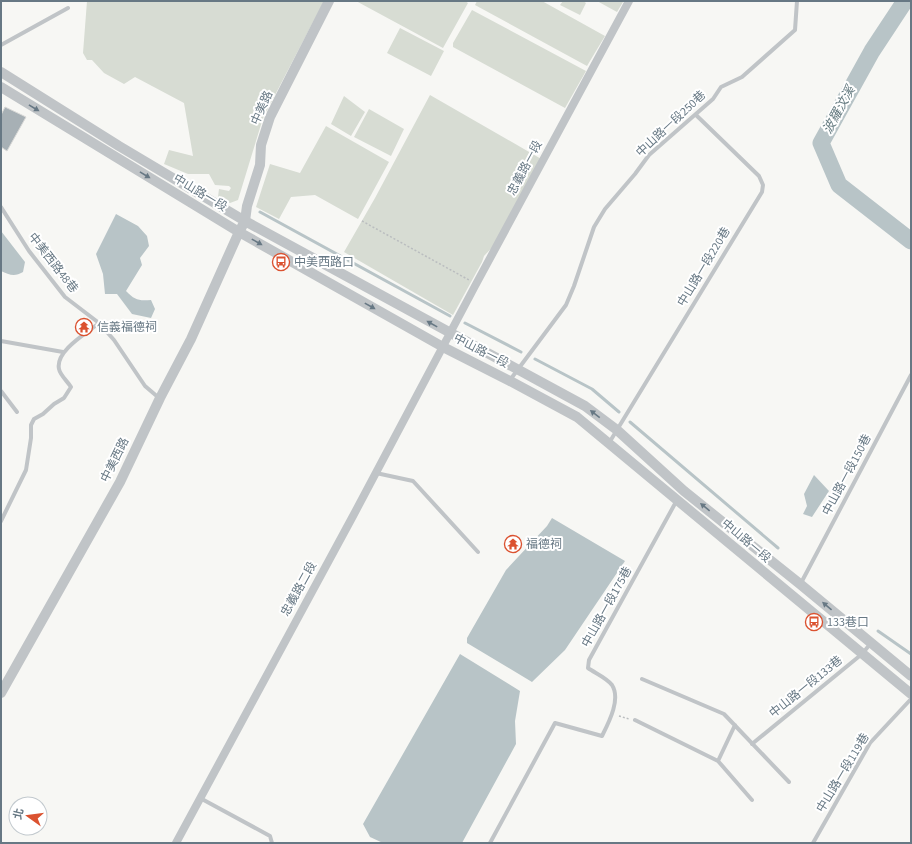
<svg xmlns="http://www.w3.org/2000/svg" width="912" height="844" font-family="'Source Sans 3','Noto Sans TC',sans-serif">
	<style>
		.green { fill: #d7dcd3 }
		.water { fill: #b8c4c7 }
		.lines { fill: none; stroke-linecap: round; stroke-linejoin: round }
		.stream { stroke: #b8c4c7; stroke-width: 3 }
		.river { stroke: #b8c4c7; stroke-width: 17 }
		.building { fill: #a7b0b5; stroke: #d8d8d6 }
		.path { stroke: #babdbf; stroke-width: 1.5; stroke-dasharray: 2 2; stroke-linecap: butt }
		.service { stroke: #c0c4c7; stroke-width: 4 }
		.minor { stroke: #c0c4c7; stroke-width: 8 }
		.tertiary { stroke: #c0c4c7; stroke-width: 10 }
		.oneway { fill: #677884 }
		.labels { text-anchor: middle; dominant-baseline: central; stroke-width: 4; stroke-linejoin: round; paint-order: stroke }
		.street-label { font-size: 12px; fill: #677884; stroke: #fff }
		.poi-label { font-size: 12px; fill: #677884; stroke: #fff; text-anchor: start }
		.water-label { font-size: 13px; font-style: italic; fill: #63797f; stroke: #fff }
	</style>
	<rect width="100%" height="100%" fill="#f7f7f4"/>
	<!-- green -->
	<path class="green" d="M87 1H324L263 118 238 200 230 203 218 197 219 189 229 191 231 188 229 186 215 185 209 174H188L164 164 169 150 193 156 184 103 135 77 124 84 104 73 92 60H87L83 53Z
		M356 1H465L468 3 443 48Z
		M477 1H542L605 36 587 66 475 5Z
		M563 1H583L586 3 580 15 560 5Z
		M597 1H620L623 2 617 12Z
		M472 10 586 71 565 108 453 47V43Z
		M400 28 444 51 431 76 387 53Z
		M430 95 543 160 502 237 484 256 482 262 453 315 344 252 375 198Z
		M344 96 365 112 351 136 331 124Z
		M369 109 404 129 391 156 354 137Z
		M326 126 389 162 358 219 315 195 291 197 279 219 256 207 270 164 300 173Z"/>
	<!-- water -->
	<path class="water" d="M116 214 138 226 147 236 149 246 140 258 142 265 126 291C135 300 138 301 151 300L155 309 151 318 132 314 117 294H105L103 274 96 254Z
		M1 231 25 262 23 272C15 277 9 275 1 271Z
		M814 475 829 491 812 517 803 514 807 506 804 494Z
		M552 518 625 561 565 650 532 682 467 643V638L506 570 547 526Z
		M460 654 520 691 515 721 516 744 462 843H383L370 837 363 824Z"/>
	<g class="lines">
		<!-- stream -->
		<path class="stream" d="M260 212 450 316
			M465 323 521 352
			M535 359 592 389 619 412
			M630 422 778 548
			M878 631 911 654"/>
		<!-- river -->
		<path class="river" d="M905 1 872 51 821 143 839 185 911 241"/>
	</g>
	<!-- building -->
	<path class="building" d="M5 107 26 117 7 151 1 147V115Z"/>
	<g class="lines">
		<!-- path -->
		<path class="path" d="M362 221 469 280
			M619 716 629 719"/>
		<!-- service -->
		<path class="service" d="M1 45 68 8
			M1 207 29 251 65 297 99 323 114 340 145 386 159 398
			M1 341 63 352
			M510 380 566 305 574 286 594 227 605 209 635 174 649 155 713 99 721 87 742 77 795 30 797 1
			M1 391 17 412
			M609 443 762 192 763 185 759 176 696 115
			M376 473 413 481 478 552
			M1 521 26 470 31 438V425L34 419 43 414 54 404 64 398 71 387C68 382 60 375 59 369 55 351 87 333 99 323
			M801 583 911 375
			M642 679 724 714 789 782
			M635 720 718 761 752 800
			M752 744 862 654 871 643
			M718 761 735 725
			M200 798 270 836 272 843
			M490 843 555 723 602 736C609 722 621 699 612 685 607 678 595 673 588 668L589 660 677 500
			M813 843 870 743 911 699"/>
		<!-- minor -->
		<path class="minor" d="M176 843 353 516 475 286 629 1"/>
		<!-- tertiary -->
		<path class="tertiary" d="M1 72 119 146 245 221 585 406 617 430 684 491 800 584 911 676
			M1 87 239 232 443 347 510 381 577 417 911 694
			M1 693 120 482 160 398 191 339 239 232 245 221 247 206 260 165 261 145 270 117 329 1"/>
	</g>
	<!-- one-way arrows -->
	<defs><path id="oneway-solid" d="M-6-.8H1V-3.2L6.5 0L1 3.2V.8H-6Z"/></defs>
	<g class="oneway">
		<use href="#oneway-solid" transform="translate(34 108) rotate(31)"/>
		<use href="#oneway-solid" transform="translate(145 175) rotate(31)"/>
		<use href="#oneway-solid" transform="translate(257 242) rotate(29)"/>
		<use href="#oneway-solid" transform="translate(370 306) rotate(29)"/>
		<use href="#oneway-solid" transform="translate(432 324) rotate(-151)"/>
		<use href="#oneway-solid" transform="translate(595 414) rotate(-142)"/>
		<use href="#oneway-solid" transform="translate(705 507) rotate(-141)"/>
		<use href="#oneway-solid" transform="translate(827 606) rotate(-140)"/>
	</g>
	<!-- icons -->
	<defs>
		<g id="bus-ring" transform="scale(0.9)"><circle r="9.5" fill="#fff" stroke="#db5230" stroke-width="1.5"/><path d="M-5-6H5V4H4V6H2V4H-2V6H-4V4H-5ZM-3.5-4V0h7V-4ZM-3.5 1.2v1.5H-2V1.2ZM2 1.2v1.5H3.5V1.2Z" fill="#db5230"/></g>
		<g id="temple-ring" transform="scale(0.9)"><circle r="9.5" fill="#fff" stroke="#db5230" stroke-width="1.5"/><path d="M0-6L5-2H3V0L6.5 2.5H4V6H1.5V3h-3V6H-4V2.5H-6.5L-3 0V-2H-5Z" fill="#db5230"/></g>
	</defs>
	<g fill-rule="evenodd">
		<use href="#bus-ring" x="281" y="262"/>
		<use href="#temple-ring" x="84" y="327"/>
		<use href="#temple-ring" x="513" y="544"/>
		<use href="#bus-ring" x="814" y="622"/>
	</g>
	<g class="labels">
		<!-- street labels -->
		<g class="street-label">
			<text transform="translate(262 108) rotate(-66)">中美路</text>
			<text transform="translate(671 124) rotate(-43)">中山路一段250巷</text>
			<text transform="translate(525 168) rotate(-62)">忠義路一段</text>
			<text transform="translate(200 193) rotate(31)">中山路一段</text>
			<text transform="translate(53 263) rotate(52)">中美西路48巷</text>
			<text transform="translate(704 267) rotate(-59)">中山路一段220巷</text>
			<text transform="translate(481 351) rotate(27)">中山路一段</text>
			<text transform="translate(115 460) rotate(-64)">中美西路</text>
			<text transform="translate(847 475) rotate(-62)">中山路一段150巷</text>
			<text transform="translate(746 541) rotate(40)">中山路一段</text>
			<text transform="translate(299 589) rotate(-61)">忠義路二段</text>
			<text transform="translate(607 607) rotate(-61)">中山路一段175巷</text>
			<text transform="translate(806 687) rotate(-39)">中山路一段133巷</text>
			<text transform="translate(843 773) rotate(-59)">中山路一段119巷</text>
		</g>
		<!-- poi labels -->
		<g class="poi-label">
			<text x="294" y="262">中美西路口</text>
			<text x="97" y="327">信義福德祠</text>
			<text x="526" y="544">福德祠</text>
			<text x="827" y="622">133巷口</text>
		</g>
		<!-- water labels -->
		<g class="water-label">
			<text transform="translate(839 110) rotate(-61)">波羅汶溪</text>
		</g>
	</g>
	<!-- border -->
	<rect width="912" height="844" fill="none" stroke="#677884" stroke-width="4"/>
	<!-- north arrow -->
	<g transform="translate(28 816) rotate(284)"><circle r="19" fill="#ffffff" stroke="#c2c9ce"/>
	<path d="M0-3L7 15L0 10L-7 15Z" fill="#db5230"/>
	<text y="-6" font-size="11" font-weight="bold" text-anchor="middle" fill="#677884">北</text>
	</g>
</svg>
